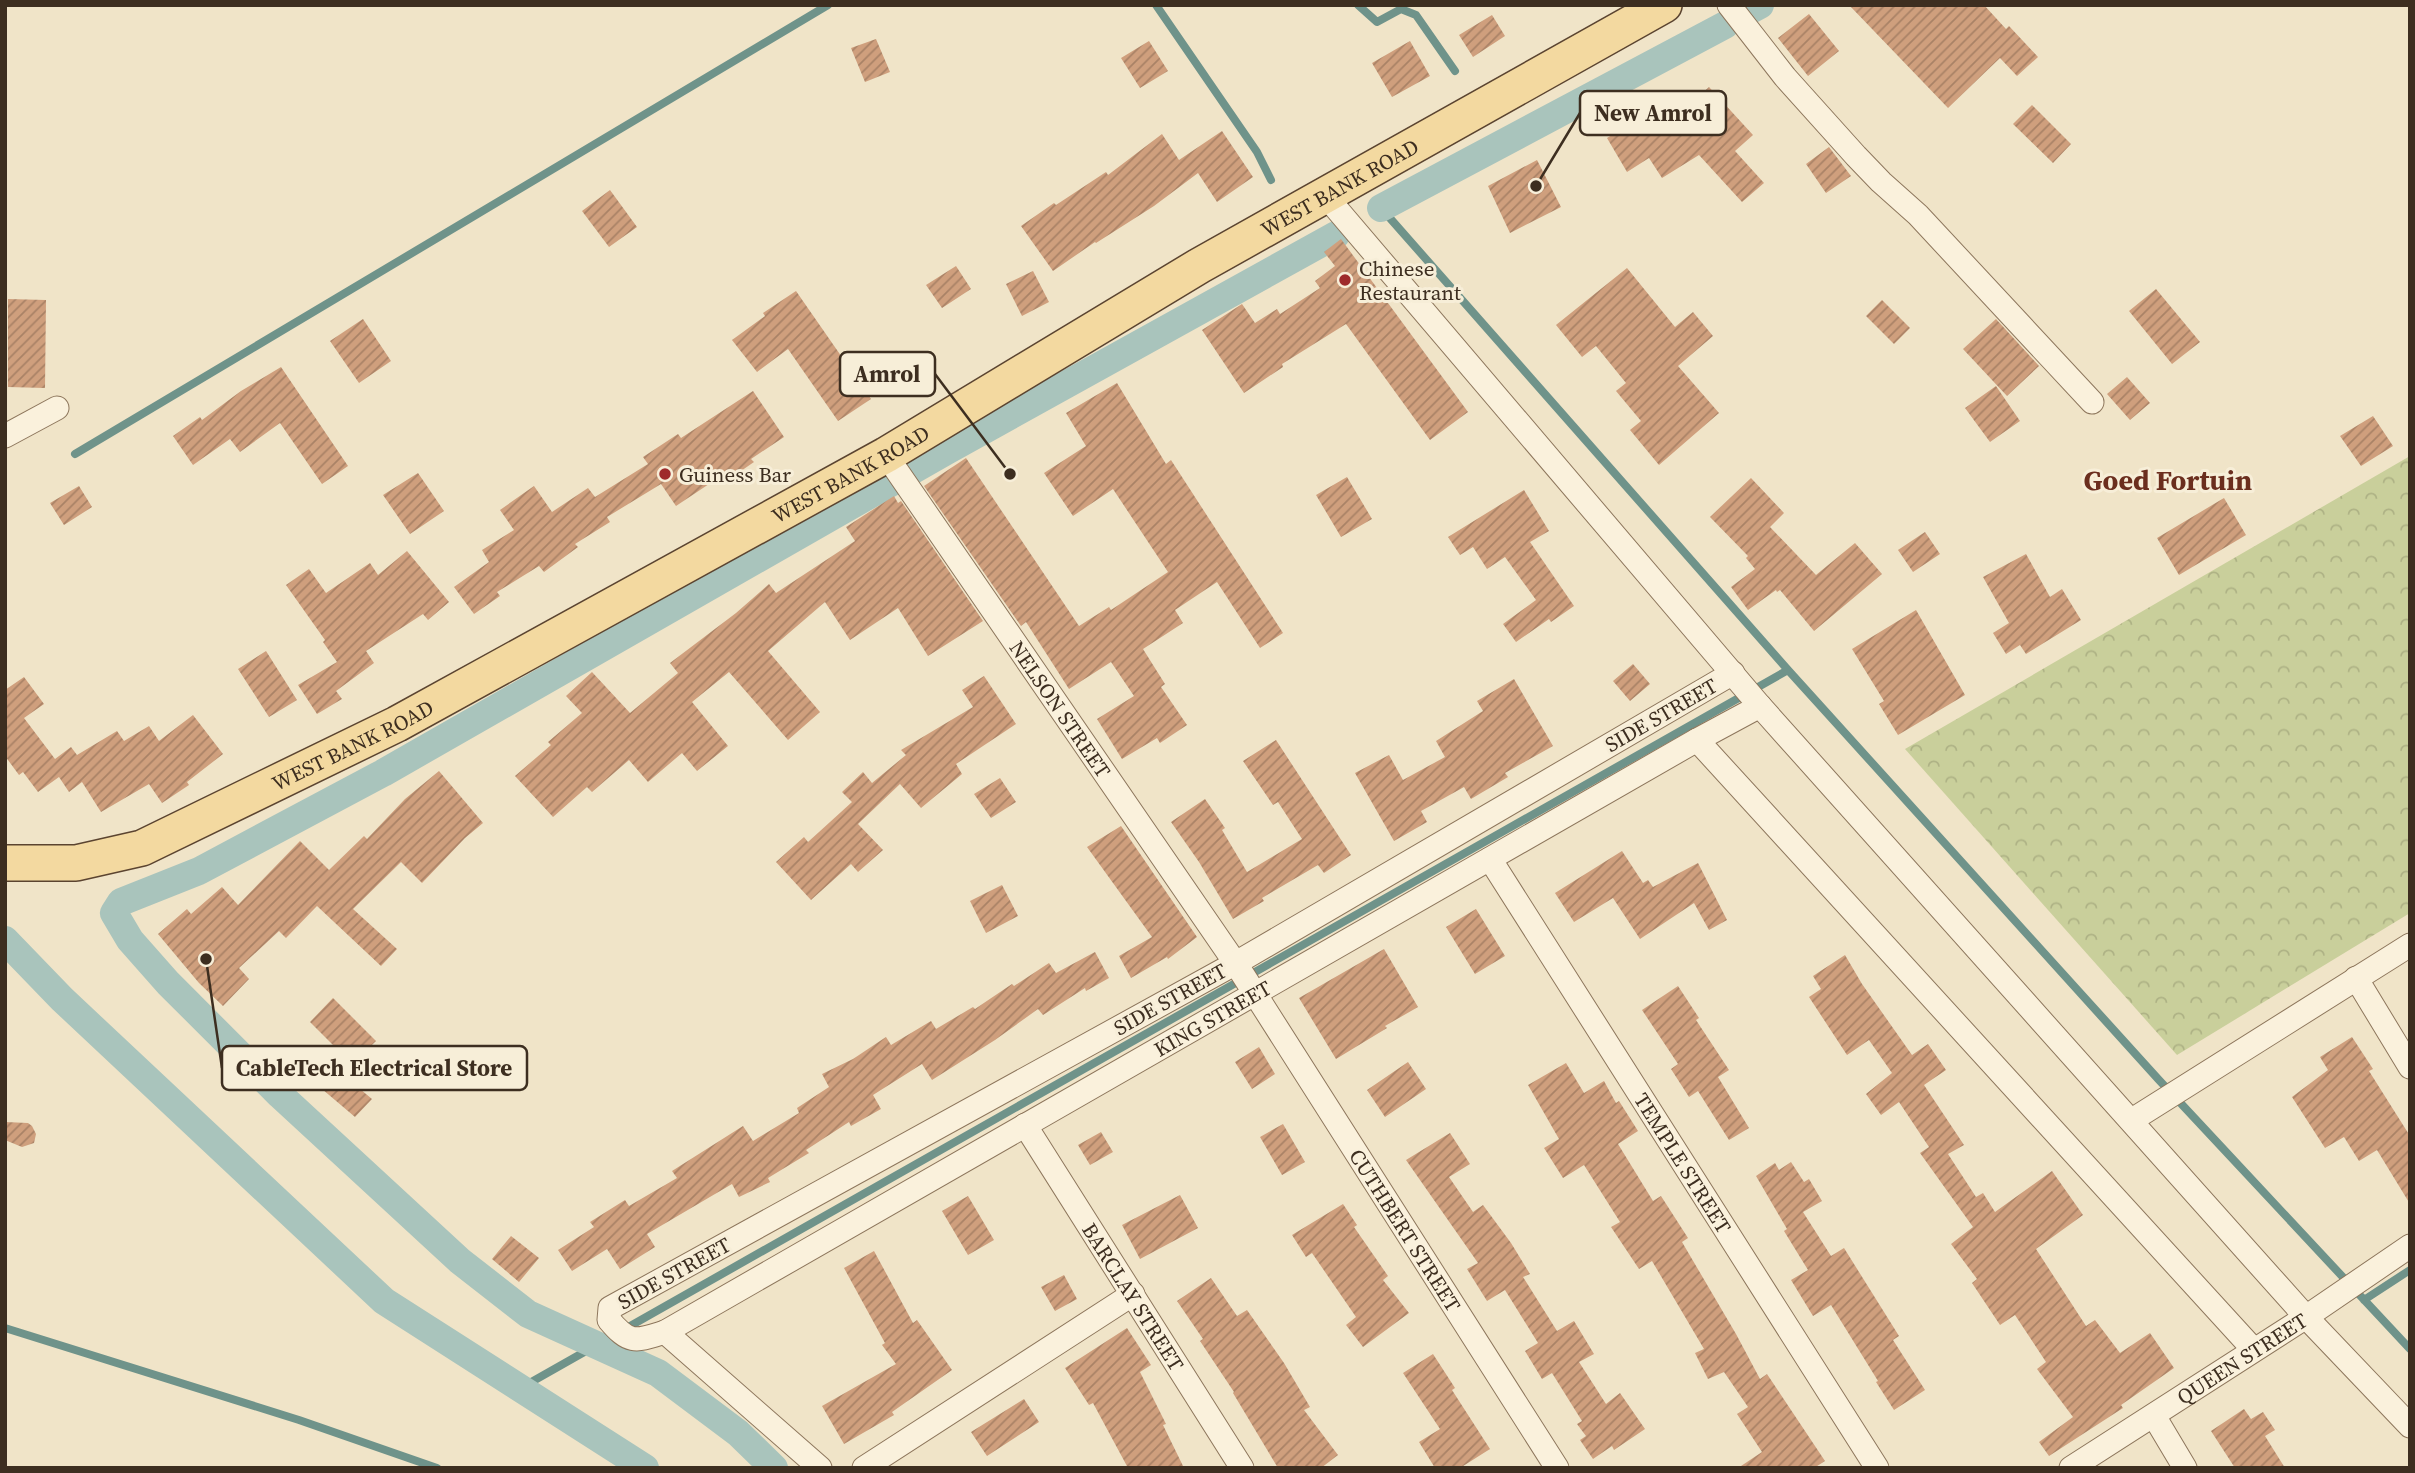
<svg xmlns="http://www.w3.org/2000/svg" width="2415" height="1473" font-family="'Source Serif 4',serif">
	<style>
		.park { fill: url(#park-crowns) }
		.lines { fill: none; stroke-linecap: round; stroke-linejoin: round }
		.stream { stroke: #6f938a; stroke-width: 8 }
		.canal { stroke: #a9c4bc; stroke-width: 28 }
		.building { fill: url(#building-hatch) }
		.minor-casing { stroke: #8d765c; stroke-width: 25 }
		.primary-casing { stroke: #5b4430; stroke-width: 38 }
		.minor { stroke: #faf1dc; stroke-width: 23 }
		.primary { stroke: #f3d9a0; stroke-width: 35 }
		.poi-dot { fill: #9e2a2b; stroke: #f7eed8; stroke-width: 2.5 }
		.labels { text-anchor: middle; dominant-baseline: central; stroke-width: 6; stroke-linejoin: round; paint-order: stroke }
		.street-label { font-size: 21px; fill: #3d2e20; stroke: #f7eed8 }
		.poi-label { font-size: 21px; fill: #3d2e20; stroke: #f7eed8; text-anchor: start }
		.district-label { font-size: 28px; font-weight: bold; fill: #6b2e1e; stroke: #f7eed8 }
		.leader { fill: none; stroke: #3d2e20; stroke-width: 2.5 }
		.callout-dot { fill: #3d2e20; stroke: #f7eed8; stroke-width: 2.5 }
		.callout { fill: #f7eed8; stroke: #3d2e20; stroke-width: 2.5 }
		.callout-label { font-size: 23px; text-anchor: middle; font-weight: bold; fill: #3d2e20 }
	</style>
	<defs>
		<pattern id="park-crowns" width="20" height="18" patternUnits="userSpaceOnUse" patternTransform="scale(1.75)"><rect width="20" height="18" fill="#c9cf9b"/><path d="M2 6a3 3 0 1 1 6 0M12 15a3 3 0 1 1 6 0" fill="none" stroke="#aeb285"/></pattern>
		<pattern id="building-hatch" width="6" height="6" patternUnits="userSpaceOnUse" patternTransform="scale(1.75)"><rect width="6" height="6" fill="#cf9f7d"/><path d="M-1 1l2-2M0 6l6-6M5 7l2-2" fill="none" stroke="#a98266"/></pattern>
	</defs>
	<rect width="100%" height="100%" fill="#f0e4c8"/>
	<!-- park -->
	<path class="park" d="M2410 456V913L2177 1055 1905 749Z"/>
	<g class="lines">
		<!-- stream -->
		<path class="stream" d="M1156 5 1257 152 1271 180
			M1358 5 1377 22 1401 9 1416 15 1455 71
			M1381 208 1788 670 2159 1080 2410 1349
			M75 454 828 5
			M2364 1300 2410 1270
			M5 1328 299 1420 437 1468
			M519 1389 1788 670"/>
		<!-- canal -->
		<path class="canal" d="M1747 12 1760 5
			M1381 208 1725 25
			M5 940 62 999 384 1301 645 1468
			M774 1468 738 1433 658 1373 528 1314 460 1261 280 1095 168 983 130 940 114 913 121 902 199 871 383 773 948 450 1336 235"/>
	</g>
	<!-- building -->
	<path class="building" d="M1849 5H1984L2006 29 2009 26 2038 57 2017 76 2000 58 1948 108Z
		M1809 14 1839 51 1808 76 1778 38Z
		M1492 15 1505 36 1473 57 1459 35Z
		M876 39 890 72 865 82 851 48Z
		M1149 41 1168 71 1140 88 1121 58Z
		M1410 41 1430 76 1392 97 1372 63Z
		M1709 87 1753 135 1735 151 1764 183 1742 202 1699 155 1662 178 1649 158 1627 172 1607 138 1643 116 1655 136Z
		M2032 105 2071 144 2053 163 2013 124Z
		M1222 131 1253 177 1217 202 1198 173 1154 206 1096 243 1095 242 1053 271 1021 226 1054 203 1056 205 1106 172 1108 175 1162 134 1179 160Z
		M1829 147 1851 176 1826 193 1806 164Z
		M1537 160 1561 207 1510 233 1488 186Z
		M610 190 637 227 609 247 582 211Z
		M1341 239 1468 412 1430 440 1346 324 1282 364 1283 367 1244 393 1202 330 1242 304 1255 323 1277 309 1280 314 1320 288 1315 281 1335 266 1324 252Z
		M956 266 971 289 942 308 926 285Z
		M1627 268 1675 327 1693 312 1713 336 1678 366 1719 413 1659 465 1630 430 1641 421 1616 391 1626 383 1596 346 1582 357 1556 325Z
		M1033 271 1049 302 1022 316 1006 284Z
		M2156 289 2200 342 2172 364 2129 311Z
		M796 291 871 399 838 421 788 349 757 372 732 340 765 316 763 313Z
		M8 299 46 300 45 388 8 387Z
		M1882 300 1910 328 1894 344 1866 316Z
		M363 319 391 361 359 383 330 341Z
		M1996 319 2039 366 2007 396 1963 349Z
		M281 367 348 466 322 484 280 423 240 452 230 439 193 465 173 436 200 417 202 420 241 391Z
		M2127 377 2150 403 2130 420 2107 394Z
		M1117 383 1166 464 1171 460 1283 633 1260 648 1217 582 1175 610 1183 623 1143 649 1165 684 1161 687 1187 725 1160 743 1157 738 1122 759 1097 719 1134 696 1111 662 1069 689 1026 622 1021 626 924 486 966 458 1079 626 1109 607 1111 610 1168 572 1113 489 1073 516 1044 473 1086 446 1066 413Z
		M1996 386 2020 421 1990 442 1965 408Z
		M753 391 784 437 751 459 754 462 722 484 718 478 676 506 661 484 607 517 610 522 575 544 578 547 544 572 539 566 497 592 500 596 474 614 454 587 489 562 482 550 514 530 500 510 534 486 552 512 588 488 595 497 648 464 643 457 678 434 681 438Z
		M2373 416 2393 446 2361 466 2340 436Z
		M418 473 444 511 410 534 383 495Z
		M1347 477 1372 519 1341 537 1316 495Z
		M1751 478 1784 513 1770 527 1816 575 1855 543 1882 574 1814 631 1780 590 1777 592 1776 590 1748 610 1731 587 1755 569 1746 558 1748 556 1710 517Z
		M79 486 92 507 64 525 50 503Z
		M1524 490 1549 531 1530 542 1574 606 1551 622 1549 619 1516 642 1503 624 1536 600 1505 557 1487 569 1473 547 1460 555 1448 537Z
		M894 496 898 503 901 501 983 621 928 656 898 608 850 640 825 602 768 651 820 712 788 740 729 672 692 702 728 746 697 771 682 753 648 782 629 760 592 792 587 787 553 817 515 776 551 745 548 742 582 713 566 696 592 672 630 713 678 673 670 663 736 613 769 584 776 593 855 541 846 527Z
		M2224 498 2246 535 2179 575 2157 538Z
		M1925 532 1940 554 1913 572 1898 550Z
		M407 551 449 602 428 620 423 614 366 651 374 663 336 691 342 699 317 714 298 685 337 662 323 642 325 640 286 585 309 569 326 593 370 563 378 575Z
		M2026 554 2050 597 2062 589 2081 620 2026 654 2020 645 2006 654 1993 633 2009 623 1983 577Z
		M1916 610 1965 695 1898 735 1879 704 1884 701 1852 649Z
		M266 651 297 700 269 717 238 669Z
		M1633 664 1650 684 1630 701 1613 681Z
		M984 676 1016 724 956 764 962 774 921 808 900 784 858 824 883 850 858 872 851 864 811 900 776 862 804 837 808 842 852 802 842 792 863 772 872 783 906 755 901 750 973 707 962 690Z
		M24 677 44 704 24 718 55 759 71 747 77 755 117 731 124 741 149 726 159 741 193 715 223 754 187 782 189 785 162 803 149 784 101 812 82 782 69 792 59 777 38 792 23 772 19 775 5 756V690Z
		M1514 679 1553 746 1505 773 1508 777 1471 799 1464 787 1421 811 1427 822 1394 841 1355 773 1389 755 1403 780 1445 757 1436 741 1483 711 1477 701Z
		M1276 740 1351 855 1324 873 1318 865 1262 898 1264 901 1233 919 1199 862 1171 822 1205 799 1225 828 1222 830 1247 872 1302 839 1278 802 1273 805 1243 761Z
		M439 771 483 823 465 838 422 883 401 862 353 909 397 949 381 966 317 906 286 938 279 931 239 968 249 979 223 1006 199 983 158 934 187 909 191 914 222 887 238 905 300 841 329 870 364 836 367 839 405 799Z
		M1000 778 1016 802 991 818 974 794Z
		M1121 826 1197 937 1168 959 1167 957 1131 978 1119 956 1152 937 1087 847Z
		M1622 851 1643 883 1648 880 1653 887 1698 863 1727 920 1709 930 1694 903 1640 939 1613 898 1574 922 1555 893Z
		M1002 885 1018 916 986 933 970 901Z
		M1476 909 1505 956 1475 974 1446 927Z
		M1384 949 1418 1007 1385 1026 1387 1028 1336 1059 1299 998Z
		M1095 952 1109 978 1086 991 1085 988 1043 1015 1038 1009 995 1040 932 1080 922 1064 873 1095 881 1109 851 1126 849 1122 806 1150 809 1153 768 1178 770 1182 739 1197 732 1184 647 1234 655 1247 620 1269 607 1249 572 1271 558 1250 594 1227 590 1222 625 1200 629 1206 677 1178 672 1171 743 1126 753 1141 799 1113 797 1108 829 1087 822 1074 853 1059 886 1037 891 1045 931 1021 936 1029 973 1007 975 1009 1012 984 1014 986 1049 963 1056 973Z
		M1845 955 1862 984 1912 1055 1928 1044 1946 1070 1924 1085 1964 1145 1948 1154 1976 1197 1983 1193 1995 1212 2052 1171 2083 1215 2036 1249 2086 1326 2095 1320 2120 1353 2150 1333 2174 1368 2121 1405 2123 1408 2049 1456 2039 1442 2073 1417 2037 1369 2046 1362 2015 1315 2000 1325 1972 1283 1977 1279 1951 1244 1973 1227 1920 1153 1929 1147 1899 1102 1881 1115 1866 1094 1892 1073 1869 1040 1847 1055 1809 997 1821 989 1813 976Z
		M1678 986 1699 1018 1696 1020 1729 1070 1718 1077 1749 1128 1729 1140 1698 1091 1689 1097 1671 1069 1678 1064 1642 1010Z
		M333 998 376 1041 342 1074 372 1099 355 1117 309 1078 336 1048 310 1022Z
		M2352 1037 2373 1069 2369 1071 2410 1136V1204L2377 1150 2359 1161 2344 1137 2325 1148 2292 1097 2328 1070 2320 1057Z
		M1259 1047 1275 1074 1252 1089 1235 1062Z
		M1408 1062 1426 1089 1385 1117 1367 1090Z
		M1566 1063 1584 1093 1604 1081 1616 1103 1619 1101 1638 1131 1618 1144 1653 1201 1661 1196 1688 1238 1682 1242 1736 1334 1760 1379 1767 1374 1825 1461 1814 1468H1738L1762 1452 1737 1414 1748 1407 1724 1372 1708 1379 1695 1353 1704 1349 1652 1261 1639 1269 1611 1227 1620 1222 1584 1165 1563 1178 1544 1148 1559 1139 1528 1085Z
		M5 1122 28 1123 32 1126 36 1134 34 1143 22 1147 5 1140Z
		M1283 1124 1305 1162 1282 1175 1260 1137Z
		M1101 1132 1113 1152 1090 1165 1078 1145Z
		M1450 1133 1470 1164 1449 1177 1473 1212 1483 1205 1511 1243 1530 1274 1523 1277 1557 1331 1574 1321 1594 1354 1579 1362 1606 1404 1620 1393 1645 1429 1614 1450 1612 1446 1593 1459 1580 1440 1586 1436 1577 1424 1582 1421 1552 1373 1542 1379 1525 1351 1538 1343 1505 1290 1487 1301 1467 1269 1478 1263 1406 1160Z
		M1791 1162 1804 1182 1809 1179 1822 1201 1803 1212 1831 1256 1844 1248 1899 1336 1893 1340 1925 1390 1894 1410 1876 1382 1878 1381 1831 1305 1813 1316 1791 1280 1808 1270 1784 1231 1787 1229 1756 1176 1775 1163 1779 1170Z
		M1180 1195 1198 1228 1140 1259 1122 1225Z
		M968 1196 994 1240 968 1255 942 1211Z
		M1343 1204 1357 1225 1354 1227 1388 1276 1383 1280 1409 1313 1363 1347 1346 1325 1356 1317 1312 1253 1306 1257 1292 1235Z
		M511 1236 539 1258 519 1282 492 1259Z
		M874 1251 913 1323 917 1320 952 1370 892 1412 894 1415 844 1444 822 1406 896 1364 882 1345 885 1343 844 1268Z
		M1064 1275 1077 1299 1055 1311 1041 1287Z
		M1211 1278 1237 1316 1247 1310 1284 1363 1310 1407 1304 1410 1338 1455 1321 1468H1278L1233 1393 1234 1392 1200 1341 1203 1339 1177 1301Z
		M1127 1328 1151 1365 1140 1372 1166 1424 1163 1425 1184 1468H1128L1093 1403 1089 1405 1065 1368Z
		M1433 1354 1455 1388 1452 1390 1490 1449 1460 1468H1435L1419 1442 1440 1429 1403 1373Z
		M1024 1399 1039 1422 987 1456 971 1432Z
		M2244 1409 2251 1419 2263 1412 2275 1430 2265 1436 2285 1468H2235L2211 1431Z"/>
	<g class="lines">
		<!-- minor casing -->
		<g class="minor-casing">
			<g id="minor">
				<path d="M1729 5 1785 77 1856 156 1881 182 1918 215 2092 402"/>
				<path d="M1324 194 1760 706 2306 1317 2410 1426"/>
				<path d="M5 436 57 408"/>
				<path id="s1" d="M886 455 1238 967 1557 1468"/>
				<path id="s2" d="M1733 673 1236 963 610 1308 609 1320C630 1345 636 1341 665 1332L1697 740 1760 706"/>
				<path d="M1697 740 2253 1349"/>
				<path id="s3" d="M1490 859 1877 1468"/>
				<path d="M2356 978 2410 1067"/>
				<path d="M2132 1120 2410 945"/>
				<path id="s4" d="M1025 1125 1242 1468"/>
				<path d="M665 1332 820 1468"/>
				<path d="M2154 1416 2185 1468"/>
				<path d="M864 1468 1133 1294"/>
				<path id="s5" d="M2071 1468 2306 1317 2410 1246"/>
			</g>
		</g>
		<!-- primary casing -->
		<g class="primary-casing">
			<g id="primary">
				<path id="s6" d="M5 863H76L142 848 397 724 886 455 1199 266 1664 5"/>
			</g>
		</g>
		<!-- minor -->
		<use href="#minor" class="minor"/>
		<!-- primary -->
		<use href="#primary" class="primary"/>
	</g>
	<!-- markers -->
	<g class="poi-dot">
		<circle cx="1345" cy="280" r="7"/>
		<circle cx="665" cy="474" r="7"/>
	</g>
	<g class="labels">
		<!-- street labels -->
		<g class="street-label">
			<text stroke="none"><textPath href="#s6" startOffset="1507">WEST BANK ROAD</textPath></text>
			<text stroke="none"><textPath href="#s6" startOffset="940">WEST BANK ROAD</textPath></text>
			<text stroke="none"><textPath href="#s1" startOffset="308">NELSON STREET</textPath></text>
			<text transform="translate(1661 715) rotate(-30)">SIDE STREET</text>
			<text stroke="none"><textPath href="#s6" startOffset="373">WEST BANK ROAD</textPath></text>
			<text transform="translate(1170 999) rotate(-29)">SIDE STREET</text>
			<text stroke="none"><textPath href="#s2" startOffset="1997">KING STREET</textPath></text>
			<text stroke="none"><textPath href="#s3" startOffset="360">TEMPLE STREET</textPath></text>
			<text stroke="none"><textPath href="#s1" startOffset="933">CUTHBERT STREET</textPath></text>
			<text transform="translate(674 1273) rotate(-29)">SIDE STREET</text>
			<text stroke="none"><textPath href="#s4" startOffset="203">BARCLAY STREET</textPath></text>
			<text stroke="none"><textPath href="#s5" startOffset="203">QUEEN STREET</textPath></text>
		</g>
		<!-- poi labels -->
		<g class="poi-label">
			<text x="1359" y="268">Chinese<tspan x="1359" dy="24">Restaurant</tspan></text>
			<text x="679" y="474">Guiness Bar</text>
		</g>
		<!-- district labels -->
		<g class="district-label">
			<text x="2168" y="480">Goed Fortuin</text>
		</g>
	</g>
	<!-- callouts -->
	<path class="leader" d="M1536 186L1580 113M1010 474L935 374M206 959L222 1068"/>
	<g class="callout-dot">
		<circle cx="1536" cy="186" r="7"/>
		<circle cx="1010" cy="474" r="7"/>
		<circle cx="206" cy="959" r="7"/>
	</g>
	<g class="callout">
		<rect x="1580" y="91" width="146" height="44" rx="7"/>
		<rect x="840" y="352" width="95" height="44" rx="7"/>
		<rect x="222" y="1046" width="305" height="44" rx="7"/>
	</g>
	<g class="callout-label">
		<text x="1653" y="121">New Amrol</text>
		<text x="887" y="382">Amrol</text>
		<text x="374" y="1076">CableTech Electrical Store</text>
	</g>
	<!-- border -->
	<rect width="2415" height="1473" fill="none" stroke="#3d2e20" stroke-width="14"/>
</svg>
